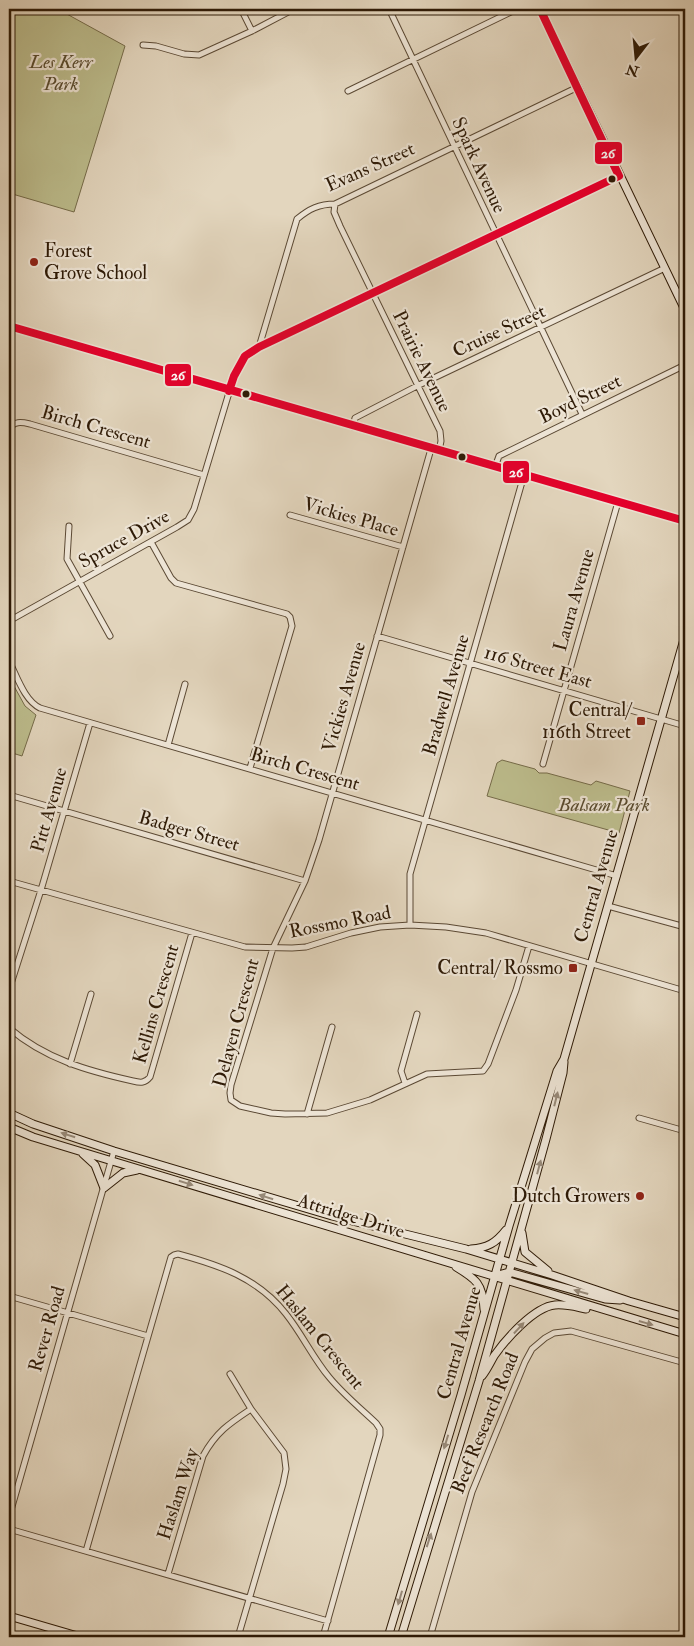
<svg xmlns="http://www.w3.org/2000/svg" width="694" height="1646" font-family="'IM FELL Double Pica',serif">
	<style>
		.green { fill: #bcbc8c; stroke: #756b49 }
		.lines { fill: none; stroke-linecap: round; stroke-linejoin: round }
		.street-casing { stroke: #5b4934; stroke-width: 7 }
		.secondary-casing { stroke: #2e1a06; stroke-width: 9 }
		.street { stroke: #ede4d5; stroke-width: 5 }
		.secondary { stroke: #ede4d5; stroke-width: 7 }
		.bus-1-casing { stroke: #ede4d5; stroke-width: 11 }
		.bus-1 { stroke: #e4002b; stroke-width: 8 }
		.oneway { fill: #978978 }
		.bus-dot { fill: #2e1a06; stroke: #ede4d5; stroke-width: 2 }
		.poi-dot { fill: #8f2418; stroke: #ede4d5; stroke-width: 2 }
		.labels { text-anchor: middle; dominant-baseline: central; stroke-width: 4.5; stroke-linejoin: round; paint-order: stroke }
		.park-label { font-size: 19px; font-style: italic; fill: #594b2e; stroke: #ede4d5 }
		.street-label { font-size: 19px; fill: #2e1a06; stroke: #ede4d5 }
		.poi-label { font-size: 19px; fill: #2e1a06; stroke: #ede4d5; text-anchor: end }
		.line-badge { stroke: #ede4d5; stroke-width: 2 }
		.badge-label { font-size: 14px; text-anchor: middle; font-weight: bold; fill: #fff }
	</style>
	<rect width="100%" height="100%" fill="#e3d6be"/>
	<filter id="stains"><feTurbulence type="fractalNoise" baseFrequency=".004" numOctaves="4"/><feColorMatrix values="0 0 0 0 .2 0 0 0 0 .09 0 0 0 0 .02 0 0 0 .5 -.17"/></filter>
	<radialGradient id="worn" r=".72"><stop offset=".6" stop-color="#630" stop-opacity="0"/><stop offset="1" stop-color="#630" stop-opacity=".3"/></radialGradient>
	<!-- green -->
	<path class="green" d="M9 9H66L65 13 125 46 74 212 9 193Z
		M9 677 25 706 36 715 22 756 9 752Z
		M502 760 535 769 539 773H547L591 785 596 781 630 791 619 833 487 796 497 763Z"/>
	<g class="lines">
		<!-- street casing -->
		<g class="street-casing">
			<path id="street" d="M173 9H177
				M241 9 252 31
				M389 9 582 414
				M143 45 156 46 184 54 199 55 252 31 294 9
				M348 91 517 9
				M335 204 334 212 340 226 440 431 441 441 439 451
				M259 347 297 219C309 209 319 204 335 204L578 87
				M353 427 355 418 417 386 665 268
				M9 429C14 421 21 422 30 424L204 475
				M431 449 319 840 305 881 273 948 231 1085 230 1093 231 1100 240 1106 271 1113 285 1114 327 1113 370 1100 427 1074 483 1071 488 1064 516 990 529 946
				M495 467 499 456 685 365
				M290 515 403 547
				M69 526 67 559 110 636
				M151 542 171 578 176 583 287 614 290 617 292 626 250 768
				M9 621 177 527 188 520 194 509 234 376 245 356 259 347 619 176
				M377 636 685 726
				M9 661C17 676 24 700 40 708L617 876
				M168 745 185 684
				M543 764 618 502
				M9 795 305 881
				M9 881 245 947 292 948 306 947 351 933 380 927 410 925 446 927 486 933 685 991
				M608 906 685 927
				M410 925V874L524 475
				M9 990 41 890 90 723
				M9 1028C45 1059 88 1071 133 1081 141 1083 145 1083 150 1077L192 933
				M70 1064 91 994
				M405 1083 401 1071 417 1014
				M307 1114 332 1027
				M639 1118 685 1131
				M9 1296 148 1336
				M230 1374 251 1409
				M9 1517 114 1151
				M9 1529 328 1621
				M86 1551 171 1257 174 1255 178 1254C219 1265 258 1278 286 1314 302 1334 313 1358 329 1377 343 1394 360 1408 376 1423L380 1429V1435L323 1637
				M168 1574 203 1456C216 1432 230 1423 251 1409L284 1453 286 1469 283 1484 238 1637
				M430 1637 472 1492 525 1362 532 1349 545 1338 554 1333 571 1331 685 1363"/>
		</g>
		<!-- secondary casing -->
		<g class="secondary-casing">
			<path id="secondary" d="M540 9 685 310
				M9 326 685 521
				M9 1113 33 1124 114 1151 332 1216 466 1249 552 1275 629 1301 685 1317
				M9 1127 33 1137 79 1151 685 1334
				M83 1154 95 1165 104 1188 123 1173 137 1170
				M522 1233 525 1252 548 1271
				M471 1249C487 1248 496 1243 506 1230
				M456 1267C476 1279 483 1284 484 1309
				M495 1276 509 1272 605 1299 620 1300
				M482 1376C487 1370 490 1363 494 1356 506 1339 534 1307 555 1305 566 1304 576 1307 586 1309
				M9 1616 81 1637
				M388 1637 461 1395 509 1226 557 1071 564 1059 685 636
				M401 1637 479 1381 546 1139 563 1073 564 1062"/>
		</g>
		<!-- street -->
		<use href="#street" class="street"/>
		<!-- secondary -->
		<use href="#secondary" class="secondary"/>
		<!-- bus-1 casing -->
		<g class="bus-1-casing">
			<path id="bus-1" d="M9 326 685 521
				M229 391 234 376 245 356 259 347 619 176 540 9"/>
		</g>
		<!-- bus-1 -->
		<use href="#bus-1" class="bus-1"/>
	</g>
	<!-- one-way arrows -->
	<defs><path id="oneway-solid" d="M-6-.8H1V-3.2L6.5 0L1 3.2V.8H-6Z" transform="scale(1.25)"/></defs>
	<g class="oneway">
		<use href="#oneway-solid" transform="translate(556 1099) rotate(-76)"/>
		<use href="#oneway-solid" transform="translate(68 1135) rotate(-163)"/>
		<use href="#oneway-solid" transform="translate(539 1167) rotate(-75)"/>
		<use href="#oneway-solid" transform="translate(186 1183) rotate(17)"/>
		<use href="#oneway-solid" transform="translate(266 1197) rotate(-163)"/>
		<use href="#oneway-solid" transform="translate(581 1292) rotate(-164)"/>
		<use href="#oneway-solid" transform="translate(646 1323) rotate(16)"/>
		<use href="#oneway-solid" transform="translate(519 1328) rotate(-47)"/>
		<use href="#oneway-solid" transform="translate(446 1442) rotate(107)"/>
		<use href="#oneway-solid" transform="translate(429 1540) rotate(-72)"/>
		<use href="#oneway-solid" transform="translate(400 1598) rotate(106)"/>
	</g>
	<!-- markers -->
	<g class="bus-dot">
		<circle cx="612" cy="179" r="4.5"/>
		<circle cx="246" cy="394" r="4.5"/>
		<circle cx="462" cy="457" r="4.5"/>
	</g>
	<g class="poi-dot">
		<circle cx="34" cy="262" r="5"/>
		<rect x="636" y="716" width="10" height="10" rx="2.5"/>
		<rect x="568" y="963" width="10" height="10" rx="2.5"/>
		<circle cx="640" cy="1196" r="5"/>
	</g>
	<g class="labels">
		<!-- park labels -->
		<g class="park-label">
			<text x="61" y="62">Les Kerr<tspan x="61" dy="22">Park</tspan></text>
			<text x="604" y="805">Balsam Park</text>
		</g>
		<!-- street labels -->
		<g class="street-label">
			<text transform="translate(479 165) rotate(65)">Spark Avenue</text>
			<text transform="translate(370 167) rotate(-24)">Evans Street</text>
			<text transform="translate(499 331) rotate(-25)">Cruise Street</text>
			<text transform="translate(422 361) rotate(64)">Prairie Avenue</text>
			<text transform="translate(580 399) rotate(-26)">Boyd Street</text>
			<text transform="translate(96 427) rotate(16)">Birch Crescent</text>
			<text transform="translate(351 517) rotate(16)">Vickies Place</text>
			<text transform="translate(124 539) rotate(-29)">Spruce Drive</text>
			<text transform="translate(574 600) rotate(-74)">Laura Avenue</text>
			<text transform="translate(538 667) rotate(16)">116 Street East</text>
			<text transform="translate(446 695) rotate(-74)">Bradwell Avenue</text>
			<text transform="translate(344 697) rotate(-74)">Vickies Avenue</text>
			<text transform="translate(305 769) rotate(16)">Birch Crescent</text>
			<text transform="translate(49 810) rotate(-74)">Pitt Avenue</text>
			<text transform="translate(189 831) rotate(16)">Badger Street</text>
			<text transform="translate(596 886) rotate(-74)">Central Avenue</text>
			<text transform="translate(340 922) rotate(-11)">Rossmo Road</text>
			<text transform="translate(156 1004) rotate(-74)">Kellins Crescent</text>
			<text transform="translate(236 1023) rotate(-75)">Delayen Crescent</text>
			<text transform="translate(351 1216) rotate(17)">Attridge Drive</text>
			<text transform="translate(47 1329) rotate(-74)">Rever Road</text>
			<text transform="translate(320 1337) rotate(51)">Haslam Crescent</text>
			<text transform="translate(459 1343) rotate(-74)">Central Avenue</text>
			<text transform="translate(485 1423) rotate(-68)">Beef Research Road</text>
			<text transform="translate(178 1494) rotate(-72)">Haslam Way</text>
		</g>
		<!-- poi labels -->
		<g class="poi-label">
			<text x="44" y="251" text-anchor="start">Forest<tspan x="44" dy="22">Grove School</tspan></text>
			<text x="631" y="710">Central/<tspan x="631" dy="22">116th Street</tspan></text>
			<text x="563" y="968">Central/ Rossmo</text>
			<text x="630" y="1196">Dutch Growers</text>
		</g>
	</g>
	<g class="line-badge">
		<rect x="594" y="141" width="29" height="24" rx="5" fill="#e4002b"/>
		<rect x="164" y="363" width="28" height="24" rx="5" fill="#e4002b"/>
		<rect x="502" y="460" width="28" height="24" rx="5" fill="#e4002b"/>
	</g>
	<g class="badge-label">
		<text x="608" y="158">26</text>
		<text x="178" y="380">26</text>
		<text x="516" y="477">26</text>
	</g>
	<!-- margin -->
	<rect width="694" height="1646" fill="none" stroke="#e3d6be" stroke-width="30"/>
	<rect x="10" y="10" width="674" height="1626" fill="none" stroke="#2e1a06" stroke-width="2.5"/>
	<rect x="15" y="15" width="664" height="1616" fill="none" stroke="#2e1a06"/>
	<!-- north arrow -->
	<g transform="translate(636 58) rotate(196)" stroke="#ede4d5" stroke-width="4" paint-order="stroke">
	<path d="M0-4L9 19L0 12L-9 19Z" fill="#2e1a06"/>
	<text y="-8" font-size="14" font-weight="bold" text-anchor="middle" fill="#2e1a06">N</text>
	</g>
	<rect width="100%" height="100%" filter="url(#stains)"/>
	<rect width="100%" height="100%" fill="url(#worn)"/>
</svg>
